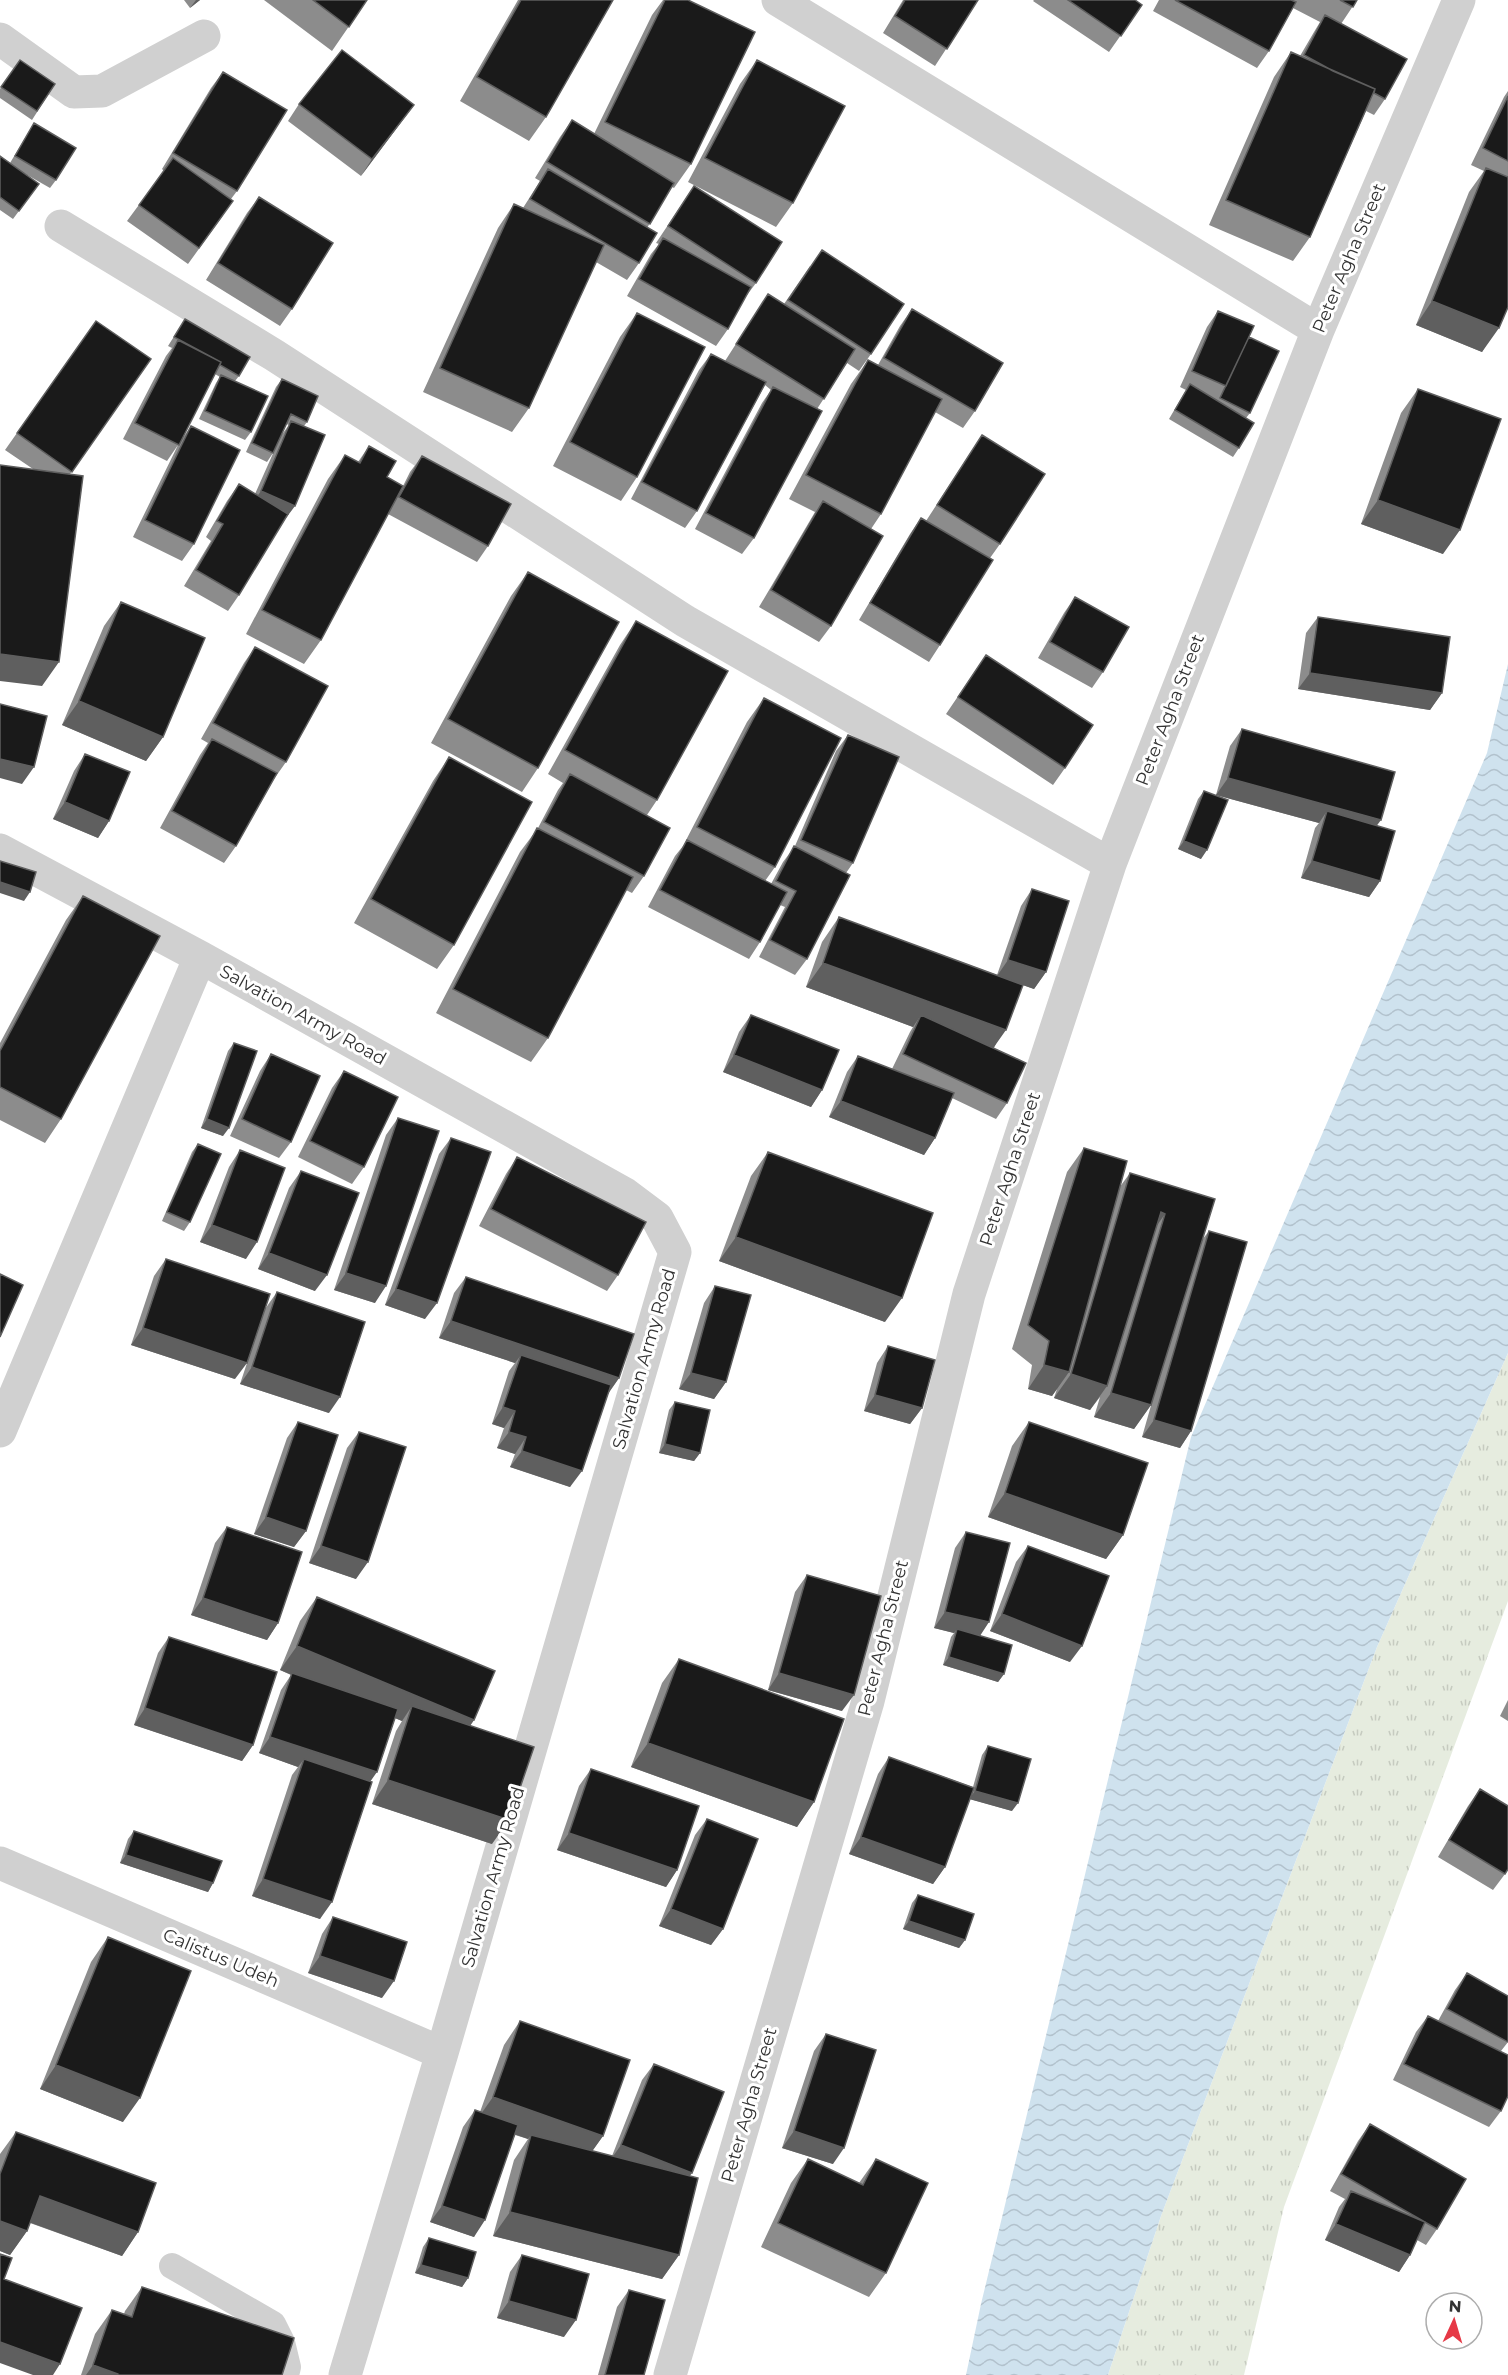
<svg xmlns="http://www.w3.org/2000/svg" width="1508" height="2375" font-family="Montserrat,sans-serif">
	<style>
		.grass { fill: url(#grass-tufts) }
		.water { fill: url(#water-waves) }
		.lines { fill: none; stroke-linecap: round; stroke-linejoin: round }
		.service { stroke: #d0d0d0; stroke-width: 26 }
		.minor { stroke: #d0d0d0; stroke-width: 33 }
		.wall { fill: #8c8c8c; fill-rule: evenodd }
		.shaded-wall { fill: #5f5f5f }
		.building { fill: #1a1a1a; stroke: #5f5f5f; stroke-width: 1.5 }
		.labels { text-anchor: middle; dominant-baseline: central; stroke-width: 6; stroke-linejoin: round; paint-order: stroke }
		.street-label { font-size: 18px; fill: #333; stroke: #fff }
	</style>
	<defs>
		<pattern id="grass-tufts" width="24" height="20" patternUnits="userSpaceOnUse" patternTransform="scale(1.5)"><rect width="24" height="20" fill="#e6ecdf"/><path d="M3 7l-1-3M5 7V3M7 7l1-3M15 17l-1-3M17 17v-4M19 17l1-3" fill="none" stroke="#c6cbc0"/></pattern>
		<pattern id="water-waves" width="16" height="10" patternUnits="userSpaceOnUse" patternTransform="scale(1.5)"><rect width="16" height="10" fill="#cfe2ee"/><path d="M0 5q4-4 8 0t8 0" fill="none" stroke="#b2c2cd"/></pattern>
	</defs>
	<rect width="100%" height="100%" fill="#fff"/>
	<!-- grass -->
	<path class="grass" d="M1508 1353V1601L1284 2207 1244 2375H1108L1161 2216 1377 1647Z"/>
	<!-- water -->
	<path class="water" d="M1508 664V1353L1377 1647 1161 2216 1108 2375H966L981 2304 1191 1437 1487 753Z"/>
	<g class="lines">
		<!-- service -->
		<path class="service" d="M172 2266 273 2324 282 2342 288 2367 286 2375"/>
		<!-- minor -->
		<path class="minor" d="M778 0 1318 330
			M0 39 74 92 102 91 204 36
			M61 226 274 355 685 621 1110 864
			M0 850 200 957 625 1194 657 1218 675 1252 442 2053 345 2375
			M0 1431 200 957
			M0 1863 442 2053
			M670 2375 868 1701 969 1294 1110 864 1318 330 1459 0"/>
	</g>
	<!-- wall -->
	<path class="wall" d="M184 0H200L190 8Z
		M264 0H367L332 51Z
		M518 0H613L546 117 529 141 460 101Z
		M663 0H688L691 164 674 188 672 187 647 228 639 263 627 280 596 262 529 408 512 432 423 392 498 228 514 204 523 208 540 181 535 178 560 137 572 120 594 134 652 15Z
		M903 0H978L935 66 883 33Z
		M1034 0H1135L1142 5 1109 52 1033 1Z
		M1159 0H1357L1341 24 1385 99 1374 115 1366 111 1310 237 1293 261 1209 225 1274 77 1291 52 1300 56 1314 32 1320 22 1293 8 1269 51 1257 68 1153 11Z
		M20 60 55 84 32 120 0 98V89Z
		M757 60 793 203 776 227 688 182 740 84Z
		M223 72 237 191 231 199 222 217 188 264 127 221 164 171 162 169 211 88Z
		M1508 91V307L1482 352 1416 325 1469 192 1484 171 1471 165 1504 97Z
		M299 104 414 105 361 176 288 121Z
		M34 123 56 180 50 188 22 172 39 184 13 219 0 210V156L10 163Z
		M694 186 756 283 744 299 728 329 716 346 627 296 651 254 659 244 656 243Z
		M259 197 292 309 280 326 206 280 247 213Z
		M810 266 871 354 859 371 847 363 817 409 754 538 742 554 695 529 762 403 771 390 765 385 697 511 685 528 631 499 699 370 711 354 725 361 768 294 784 304Z
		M912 309 975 411 963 428 935 412 881 514 871 529 831 626 819 642 759 607 815 512 789 499 851 384 868 360 878 365 900 326Z
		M1218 311 1249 337 1250 413 1246 418 1239 448 1233 457 1169 419 1186 390 1180 387 1207 327Z
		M637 313V477L621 501 553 466 620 337Z
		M185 319 239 376 235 381 251 432 245 440 199 419 216 383 220 377 215 374 180 442 191 426 194 544 182 561 133 537 178 445 167 461 123 439 166 356 172 348 168 346Z
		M96 321 151 359 70 474 42 686 33 469 5 450Z
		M282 379 307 422 304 426 239 595 228 611 184 586 211 541 206 537 227 501 239 484 255 494 279 440 273 453 267 462 246 452 276 387ZM286 424 289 425 280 437Z
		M1418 389 1443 554 1361 524 1401 413Z
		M982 435 1000 544 990 558 940 645 929 662 859 620 910 534 921 518 926 521Z
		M369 446 387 477 403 486 410 472 422 456 488 546 477 562 388 514 321 640 304 664 246 634 328 479 345 455 358 462Z
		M528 572 538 768 522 792 431 743 511 596Z
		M1075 597 1103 672 1092 688 1038 658 1064 613Z
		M121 602 163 737 146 761 62 725 104 626Z
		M1318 617 1442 693 1430 710 1298 689 1306 633Z
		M636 621 657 800 647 815 644 876 632 893 626 890 548 1038 531 1062 436 1013 520 852 538 828 558 790 563 783 548 774 620 645Z
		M255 647 286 762 274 779 236 846 224 863 160 828 200 755 208 743 201 739 244 663Z
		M986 655 1065 768 1053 785 946 714Z
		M764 698 775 867 765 881 771 884 783 862 795 846 836 751 848 735 853 863 846 873 807 959 795 975 759 957 785 907 780 905 760 942 749 959 648 907 675 856 683 846 747 722Z
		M1242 729 1377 826 1380 881 1369 897 1301 878 1315 828 1319 823 1216 795 1230 746Z
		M85 754 109 821 98 838 53 819 74 771Z
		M449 757 454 945 437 969 354 923 433 781Z
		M1204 791 1201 859 1178 849 1198 799Z
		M1032 889 1046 972 1034 989 1023 985 994 1048 1007 1103 996 1119 952 1098 935 1138 924 1155 829 1117 847 1072 858 1056 892 1069 910 1032 913 1027 806 987 822 942 839 917 997 975 1021 906Z
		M83 896 61 1119 45 1143 0 1120V1043L66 920Z
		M751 1015 822 1090 811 1107 723 1072 739 1032Z
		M234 1043 223 1136 201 1128 228 1051Z
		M271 1054 291 1142 279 1158 230 1136 260 1071Z
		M344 1071 364 1167 352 1184 298 1157 332 1088Z
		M398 1118 375 1303 334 1290 386 1135Z
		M451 1138 425 1319 385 1305 439 1154Z
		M198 1144 190 1222 184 1231 162 1221 192 1152Z
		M1084 1148 1119 1188 1130 1173 1202 1240 1209 1231 1191 1431 1180 1448 1142 1437 1154 1395 1151 1405 1134 1429 1094 1417 1100 1397 1090 1410 1054 1398 1057 1389 1052 1396 1028 1389 1032 1365 1012 1349 1067 1172Z
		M240 1150 246 1259 200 1242 229 1167Z
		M768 1152 885 1322 719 1261 751 1176Z
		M517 1157 618 1275 607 1291 479 1226 506 1174Z
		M301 1171 315 1291 258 1269 289 1188Z
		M166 1259 235 1379 131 1345 154 1276Z
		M466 1277 619 1378 608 1394 570 1487 510 1467 515 1454 497 1448 504 1428 492 1424 509 1371 515 1363 439 1338 454 1293Z
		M715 1286 726 1382 714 1399 679 1389 704 1303Z
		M277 1292 329 1413 240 1384 265 1309Z
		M888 1346 922 1408 910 1424 864 1411 877 1363Z
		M675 1402 700 1453 694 1461 659 1453 669 1410Z
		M298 1422 306 1531 294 1547 254 1534 287 1438Z
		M1029 1422 1123 1535 1106 1559 988 1517 1012 1446Z
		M359 1432 356 1579 309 1563 347 1448Z
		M227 1527 278 1623 267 1640 191 1615 215 1543Z
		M966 1532 980 1635 1004 1674 998 1682 943 1665 951 1637 954 1633 934 1628 955 1548Z
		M1028 1546 1070 1662 990 1631 1016 1562Z
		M807 1575 842 1711 768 1690 795 1592Z
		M317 1597 474 1720 470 1726 492 1844 372 1804 396 1731 402 1721 395 1718 370 1781 320 1919 252 1896 292 1775 298 1767 259 1753 281 1690 291 1675 280 1670 300 1621Z
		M169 1637 253 1745 242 1761 134 1725 158 1653Z
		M679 1659 814 1802 797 1827 631 1767 662 1683Z
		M1508 1700V1721L1500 1716Z
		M988 1746 1012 1811 970 1799 945 1867 933 1884 849 1854 878 1774 889 1757 973 1787 982 1755Z
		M591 1769 677 1870 666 1887 557 1850 579 1786Z
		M1480 1789 1505 1874 1493 1890 1438 1857 1468 1806Z
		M707 1819 723 1929 711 1945 659 1926 695 1835Z
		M134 1831 213 1883 208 1892 120 1863 128 1839Z
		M918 1895 965 1940 959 1948 903 1929 912 1903Z
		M333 1917 382 1998 308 1973 322 1934Z
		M108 1937 123 2122 40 2089 91 1962Z
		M1467 1973 1508 2042 1501 2051V2111L1489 2127 1393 2080 1416 2032 1428 2016 1438 2021 1455 1990Z
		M520 2021 603 2136 592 2151 612 2156 642 2080 654 2064 679 2255 662 2279 493 2236 514 2160 528 2139 515 2135 474 2237 430 2222 463 2127 475 2110 480 2112 504 2045Z
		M826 2034 833 2164 782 2148 814 2051Z
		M1370 2124 1437 2229 1426 2245 1417 2240 1410 2255 1399 2272 1325 2240 1339 2207 1345 2199 1330 2191 1358 2141Z
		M16 2132 138 2232 122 2256 30 2223 27 2231 10 2255 0 2251V2154Z
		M808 2159 859 2183 876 2159 886 2273 869 2297 761 2247 791 2183Z
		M429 2238 468 2278 462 2287 415 2273 423 2247Z
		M522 2255 564 2337 497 2318 510 2272Z
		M142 2287 282 2375H81L95 2334 112 2310 124 2314 125 2311Z
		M629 2290 644 2375H598L617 2307Z"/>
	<!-- shaded-wall -->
	<path class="shaded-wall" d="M196 0H200L190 8Z
		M414 105 402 121 361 176 372 159Z
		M1432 301 1499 328 1482 352 1416 325Z
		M261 491 295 506 283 522 249 508Z
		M1378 500 1460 530 1443 554 1361 524Z
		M0 654 59 662 42 686 0 681Z
		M1310 673 1442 693 1430 710 1298 689Z
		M79 701 163 737 146 761 62 725Z
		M0 759 34 767 22 784 0 778Z
		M1228 778 1381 820 1369 836 1327 811 1319 823 1216 795Z
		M65 802 109 821 98 838 53 819Z
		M1184 841 1207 850 1201 859 1178 849Z
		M1312 861 1380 881 1369 897 1301 878Z
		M0 882 30 892 24 901 0 893Z
		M1008 960 1046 972 1034 989 997 976Z
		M823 963 1006 1030 989 1054 921 1015 913 1027 806 987Z
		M734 1055 822 1090 811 1107 723 1072Z
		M841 1101 935 1138 924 1155 829 1117Z
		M207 1119 229 1128 223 1136 201 1128Z
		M1161 1212 1165 1214 1148 1238Z
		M212 1225 257 1242 246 1259 200 1242Z
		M736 1237 902 1298 885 1322 719 1261Z
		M269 1253 327 1275 315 1291 258 1269Z
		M346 1273 386 1286 375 1303 334 1290Z
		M396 1289 437 1303 425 1319 385 1305Z
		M451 1321 619 1378 607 1395 521 1355 515 1363 439 1338Z
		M143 1328 247 1363 235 1379 131 1345Z
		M1044 1365 1069 1372 1052 1396 1028 1389Z
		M252 1367 340 1397 329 1413 240 1384Z
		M691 1373 726 1382 714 1399 679 1389Z
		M1071 1374 1107 1386 1090 1410 1054 1398Z
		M1111 1393 1151 1405 1134 1429 1094 1417Z
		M875 1395 922 1408 910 1424 864 1411Z
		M503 1407 515 1411 504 1428 492 1424Z
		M1154 1420 1191 1431 1180 1448 1142 1437Z
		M509 1432 526 1437 515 1454 497 1448Z
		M665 1444 700 1453 694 1461 659 1453Z
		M522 1451 582 1471 570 1487 510 1467Z
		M1005 1493 1123 1535 1106 1559 988 1517Z
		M266 1517 306 1531 294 1547 254 1534Z
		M321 1546 368 1562 356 1579 309 1563Z
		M203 1598 278 1623 267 1640 191 1615Z
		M945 1612 989 1622 978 1639 957 1629 954 1633 934 1628Z
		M1002 1614 1082 1646 1070 1662 990 1631Z
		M297 1646 474 1720 457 1744 412 1706 402 1721 280 1670Z
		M949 1657 1004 1674 998 1682 943 1665Z
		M779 1673 854 1695 842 1711 768 1690Z
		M145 1708 253 1745 242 1761 134 1725Z
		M270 1737 377 1772 365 1789 304 1759 298 1767 259 1753Z
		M648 1743 814 1802 797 1827 631 1767Z
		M388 1780 509 1820 492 1844 372 1804Z
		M975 1791 1018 1803 1012 1811 969 1799Z
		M569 1833 677 1870 666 1887 557 1850Z
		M861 1837 945 1867 933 1884 849 1854Z
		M126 1855 213 1883 208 1892 120 1863Z
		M263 1879 332 1902 320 1919 252 1896Z
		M671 1909 723 1929 711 1945 659 1926Z
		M909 1921 965 1940 959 1948 903 1929Z
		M320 1956 394 1981 382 1998 308 1973Z
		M56 2065 140 2098 123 2122 40 2089Z
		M493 2097 603 2136 586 2160 531 2135 528 2139 476 2121Z
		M794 2131 844 2148 833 2164 782 2148Z
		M621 2145 692 2173 680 2190 609 2162Z
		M40 2196 138 2232 122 2256 23 2220Z
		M442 2206 485 2220 474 2237 430 2222Z
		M510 2212 679 2255 662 2279 493 2236Z
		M0 2221 27 2231 10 2255 0 2251Z
		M1336 2224 1410 2255 1399 2272 1325 2240Z
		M421 2265 468 2278 462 2287 415 2273Z
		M509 2301 576 2320 564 2337 497 2318Z
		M0 2342 60 2364 53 2375H33L0 2363Z
		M93 2365 118 2374 117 2375H86Z"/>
	<!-- building -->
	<path class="building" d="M313 0H367L349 27Z
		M521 0H613L546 117 477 77Z
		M665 0H688L755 32 691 164 605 122Z
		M905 0H978L947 49 895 16Z
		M1068 0H1135L1142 5 1121 36Z
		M1175 0H1291L1296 2 1269 51Z
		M1340 0H1357L1353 7Z
		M1325 15 1407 59 1385 99 1374 93 1375 89 1333 71 1304 55Z
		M342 50 414 105 372 159 299 104Z
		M1291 52 1375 89 1310 237 1226 200Z
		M20 60 55 84 37 111 1 87Z
		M757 60 845 106 793 203 705 158Z
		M223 72 287 110 237 191 173 153Z
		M1508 96V161L1483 148Z
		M572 120 674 183 650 224 547 162Z
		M34 123 76 148 56 180 15 156Z
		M0 156 39 184 19 211 0 197Z
		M173 158 233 201 199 248 139 205Z
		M1486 168 1508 177V307L1499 328 1432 301Z
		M548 169 657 233 639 263 530 199Z
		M694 186 782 242 756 283 668 226Z
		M259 197 333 243 292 309 218 263Z
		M514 204 604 245 529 408 440 368Z
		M663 238 751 287 728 329 639 279Z
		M822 250 904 304 871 354 788 300Z
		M768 294 855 349 824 399 736 344Z
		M912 309 1003 363 975 411 884 358Z
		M1218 311 1254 326 1226 386 1192 371Z
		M637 313 705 347 637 477 570 442Z
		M185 319 250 357 239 376 220 365 221 362 174 337Z
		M96 321 151 359 72 472 17 433Z
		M1249 337 1279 351 1250 413 1220 398Z
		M178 340 221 362 179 445 135 423Z
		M711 354 766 382 697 511 642 482Z
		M868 360 942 399 881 514 806 475Z
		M221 375 268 396 251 432 205 411Z
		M282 379 318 396 307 422 291 414 273 453 252 443Z
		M1190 384 1254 423 1239 448 1175 410Z
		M773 387 822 411 754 538 706 513Z
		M1418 389 1501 419 1460 530 1378 500Z
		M291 421 325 435 295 506 261 491Z
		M191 426 240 450 194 544 145 520Z
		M982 435 1045 474 1000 544 937 505Z
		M369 446 396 461 387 477 403 486 321 640 262 610 345 455 360 463Z
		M422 456 511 504 488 546 399 497Z
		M0 465 83 476 59 662 0 654Z
		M239 484 288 514 239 595 196 570 223 524 217 521Z
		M823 501 883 536 831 626 771 590Z
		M921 518 993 560 940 645 870 603Z
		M528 572 619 622 538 768 448 719Z
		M1075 597 1129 627 1103 672 1050 642Z
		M121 602 205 638 163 737 79 701Z
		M1318 617 1450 637 1442 693 1310 673Z
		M636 621 728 671 657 800 565 750Z
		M255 647 328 686 286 762 213 723Z
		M986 655 1093 725 1065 768 958 697Z
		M764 698 841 738 775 867 697 827Z
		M0 704 47 716 34 767 0 759Z
		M1242 729 1395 772 1381 820 1228 778Z
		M848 735 899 757 853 863 801 840Z
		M212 739 277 773 236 846 172 811Z
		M85 754 130 772 109 821 65 802Z
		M449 757 532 802 454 945 371 899Z
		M570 774 670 828 644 876 544 822Z
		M1204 791 1228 800 1207 850 1184 841Z
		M1327 811 1395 831 1380 881 1312 861Z
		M537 828 633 877 548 1038 453 989Z
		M687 840 787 892 760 942 660 890Z
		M794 846 850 875 807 959 770 940 796 891 776 881Z
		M0 861 36 872 30 892 0 882Z
		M1032 889 1069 901 1046 972 1008 960Z
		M83 896 160 936 61 1119 0 1087V1051Z
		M839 917 1023 985 1006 1030 823 963Z
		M751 1015 839 1050 822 1090 734 1055Z
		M921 1015 1026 1063 1007 1103 903 1054Z
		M234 1043 257 1051 229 1128 207 1119Z
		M271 1054 320 1076 291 1142 242 1119Z
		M858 1056 954 1093 935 1138 841 1101Z
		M344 1071 398 1097 364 1167 310 1141Z
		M398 1118 439 1131 386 1286 346 1273Z
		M451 1138 491 1152 437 1303 396 1289Z
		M198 1144 221 1154 190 1222 167 1212Z
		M1084 1148 1127 1161 1069 1372 1044 1365 1049 1341 1028 1325Z
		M240 1150 285 1168 257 1242 212 1225Z
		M768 1152 933 1213 902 1298 736 1237Z
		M517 1157 646 1222 618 1275 491 1209Z
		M301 1171 359 1193 327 1275 269 1253Z
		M1130 1173 1215 1199 1151 1405 1111 1393 1165 1214 1161 1212 1107 1386 1071 1374Z
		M1209 1231 1247 1242 1191 1431 1154 1420Z
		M166 1259 270 1294 247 1363 143 1328Z
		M0 1274 23 1285 0 1337Z
		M466 1277 634 1334 619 1378 451 1321Z
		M715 1286 751 1295 726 1382 691 1373Z
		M277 1292 365 1322 340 1397 252 1367Z
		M888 1346 935 1360 922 1408 875 1395Z
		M521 1355 611 1385 582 1471 522 1451 526 1437 509 1432 515 1411 503 1407Z
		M675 1402 710 1410 700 1453 665 1444Z
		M298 1422 338 1435 306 1531 266 1517Z
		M1029 1422 1148 1463 1123 1535 1005 1493Z
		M359 1432 406 1447 368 1562 321 1546Z
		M227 1527 302 1552 278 1623 203 1598Z
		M966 1532 1010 1543 989 1622 945 1612Z
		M1028 1546 1109 1576 1082 1646 1002 1614Z
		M807 1575 881 1596 854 1695 779 1673Z
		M317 1597 495 1671 474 1720 297 1646Z
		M957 1629 1012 1645 1004 1674 949 1657Z
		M169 1637 277 1672 253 1745 145 1708Z
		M679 1659 844 1719 814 1802 648 1743Z
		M292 1673 398 1709 377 1772 270 1737Z
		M412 1706 534 1747 509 1820 388 1780Z
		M988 1746 1031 1759 1018 1803 975 1791Z
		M889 1757 974 1788 945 1867 861 1837Z
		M304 1759 372 1782 332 1902 263 1879Z
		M591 1769 699 1806 677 1870 569 1833Z
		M1480 1789 1508 1806V1869L1505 1874 1449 1840Z
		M707 1819 758 1839 723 1929 671 1909Z
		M134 1831 222 1861 213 1883 126 1855Z
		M918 1895 974 1914 965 1940 909 1921Z
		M333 1917 407 1942 394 1981 320 1956Z
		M108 1937 191 1971 140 2098 56 2065Z
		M1467 1973 1508 1996V2042L1447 2009Z
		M1428 2016 1508 2055V2096L1501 2111 1404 2064Z
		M520 2021 630 2060 603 2136 493 2097Z
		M826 2034 876 2050 844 2148 794 2131Z
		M654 2064 724 2092 692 2173 621 2145Z
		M475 2110 518 2125 485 2220 442 2206Z
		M1370 2124 1466 2179 1437 2229 1341 2174Z
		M16 2132 156 2183 138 2232 40 2196 27 2231 0 2221V2174Z
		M531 2135 698 2178 679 2255 510 2212Z
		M808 2159 863 2185 876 2159 928 2183 886 2273 778 2223Z
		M1351 2191 1425 2222 1410 2255 1336 2224Z
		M429 2238 476 2252 468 2278 421 2265Z
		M0 2254 12 2258 4 2279 82 2308 60 2364 0 2342Z
		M522 2255 589 2274 576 2320 509 2301Z
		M142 2287 294 2338 282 2375H118V2374L93 2365 112 2310 132 2317Z
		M629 2290 665 2300 644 2375H605Z"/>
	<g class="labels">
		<!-- street labels -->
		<g class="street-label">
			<text transform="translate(1349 258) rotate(-67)">Peter Agha Street</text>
			<text transform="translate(1170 710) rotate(-69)">Peter Agha Street</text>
			<text transform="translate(303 1015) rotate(29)">Salvation Army Road</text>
			<text transform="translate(1010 1169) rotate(-72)">Peter Agha Street</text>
			<text transform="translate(644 1359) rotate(-74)">Salvation Army Road</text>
			<text transform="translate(883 1638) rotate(-76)">Peter Agha Street</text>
			<text transform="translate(493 1877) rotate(-74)">Salvation Army Road</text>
			<text transform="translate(221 1958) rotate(23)">Calistus Udeh</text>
			<text transform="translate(749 2105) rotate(-74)">Peter Agha Street</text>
		</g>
	</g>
	<!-- north arrow -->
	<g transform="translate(1454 2321) rotate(4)"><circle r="28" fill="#ffffff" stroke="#adadad" stroke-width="1.5"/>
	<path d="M0-4.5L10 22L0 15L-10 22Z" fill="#e63946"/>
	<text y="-9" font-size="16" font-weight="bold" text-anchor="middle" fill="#333333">N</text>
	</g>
</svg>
